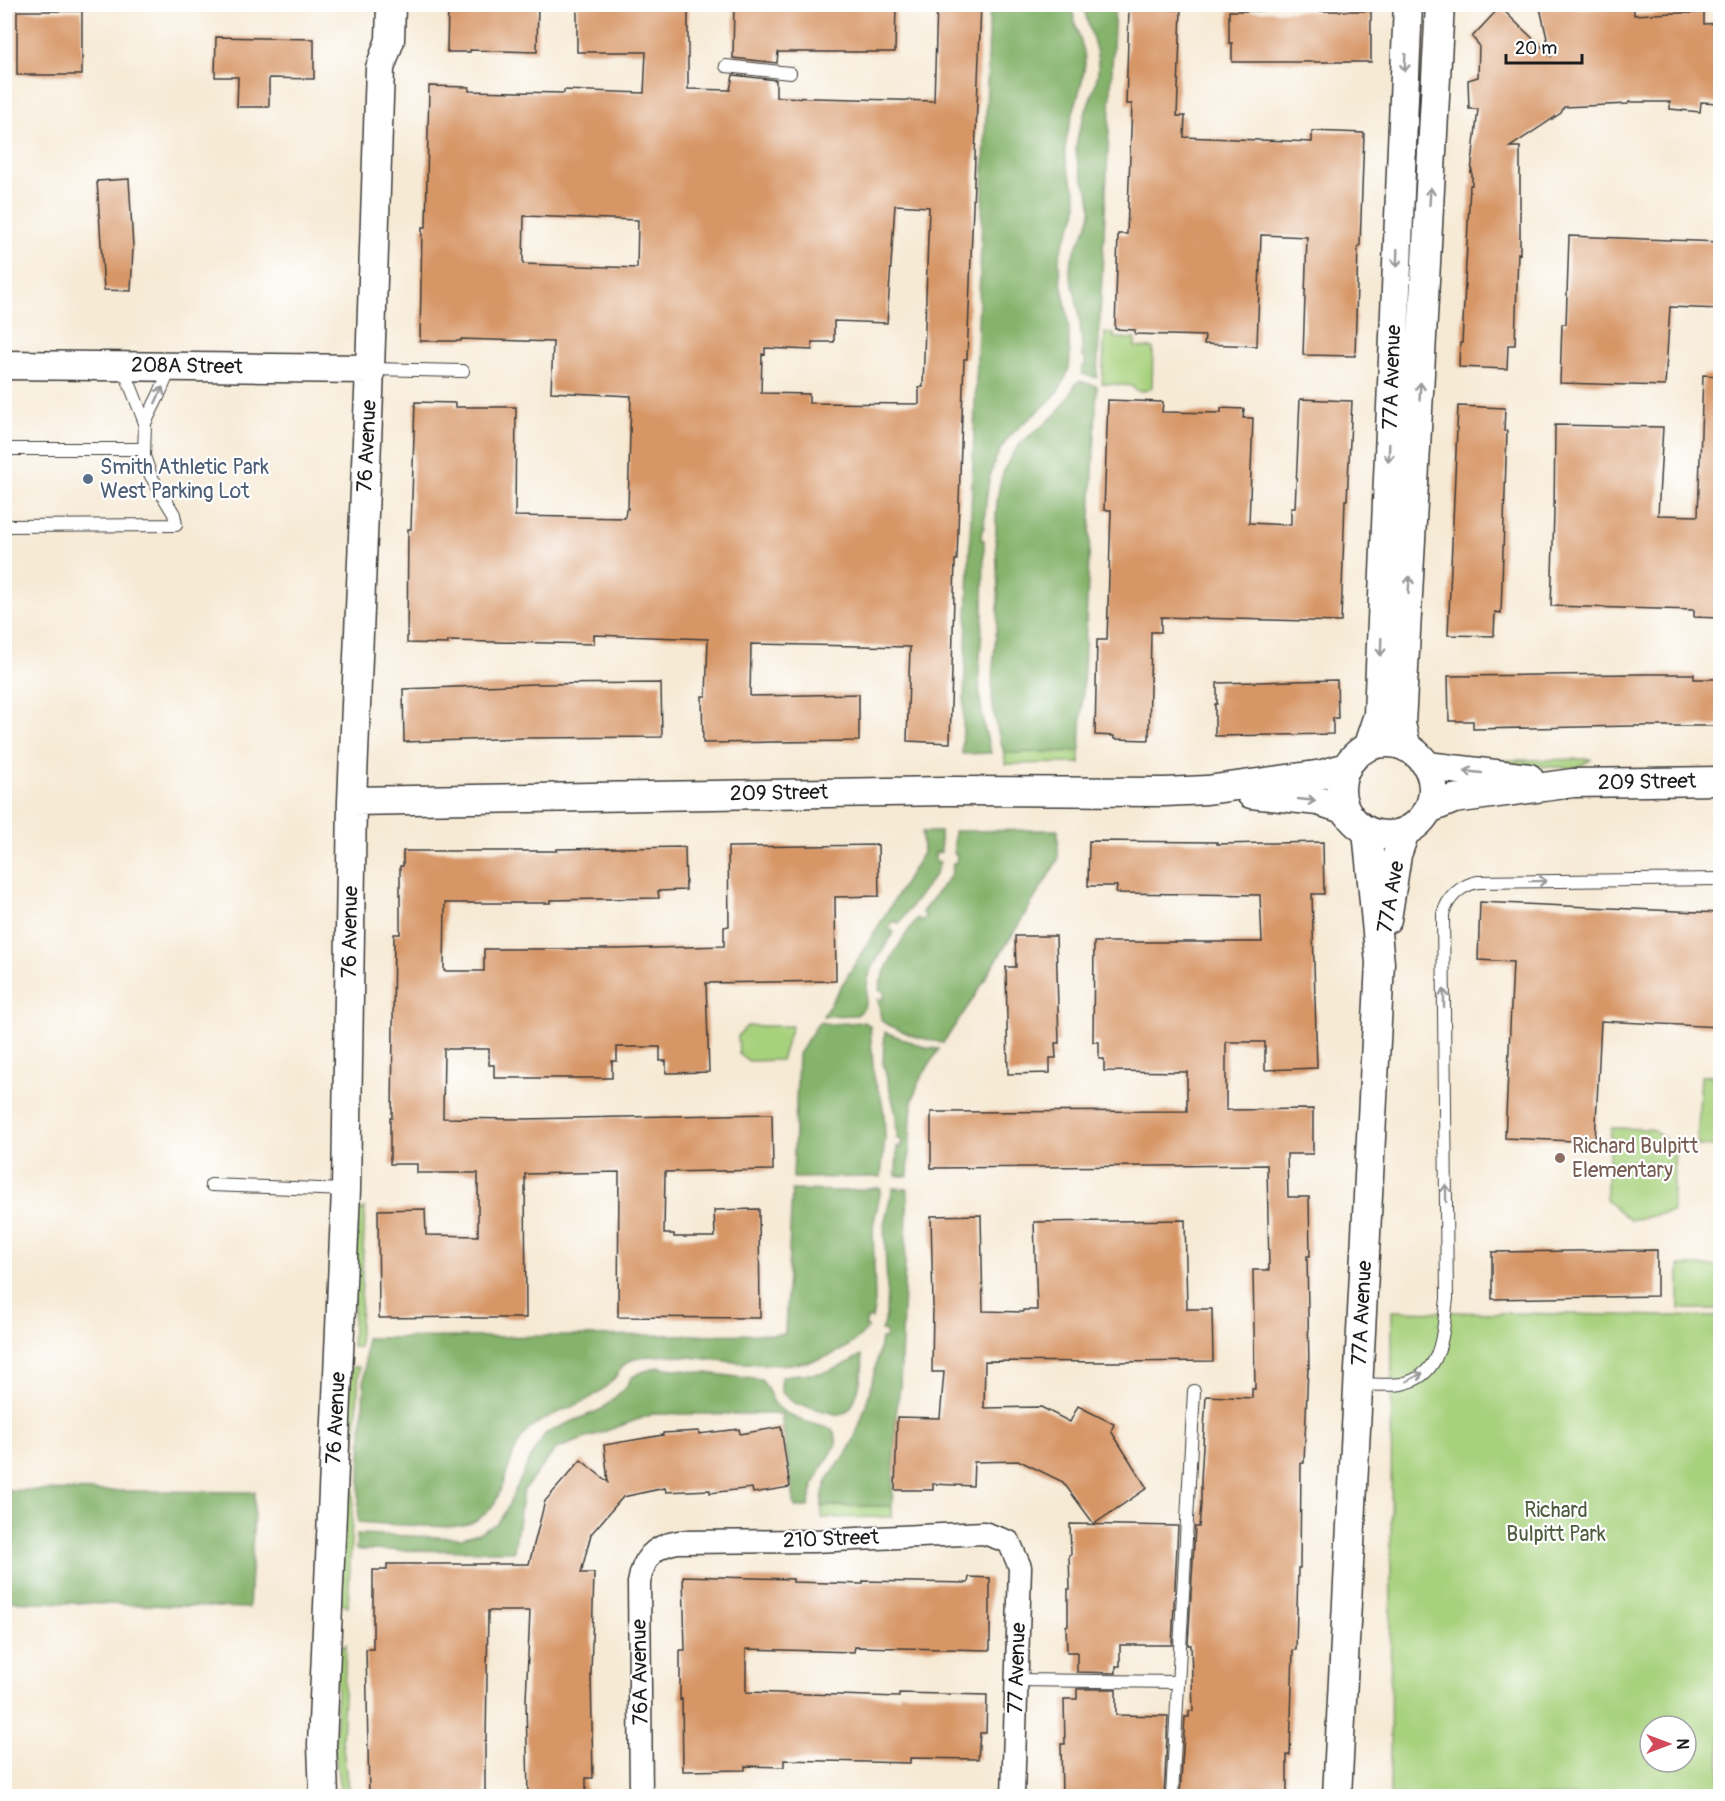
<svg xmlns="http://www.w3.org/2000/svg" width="1725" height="1801" font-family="Pangolin,sans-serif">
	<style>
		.green { fill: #a7d17d; stroke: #62764c; stroke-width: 1.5; fill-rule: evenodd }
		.forest { fill: #85b36c; stroke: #506844; stroke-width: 1.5 }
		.building { fill: #d79666; fill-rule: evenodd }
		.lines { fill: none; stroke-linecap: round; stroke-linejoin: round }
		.service-casing { stroke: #3d3b38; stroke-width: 14 }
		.minor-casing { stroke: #3d3b38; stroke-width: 25 }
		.tertiary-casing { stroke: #3d3b38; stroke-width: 31 }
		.service { stroke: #fff; stroke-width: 12 }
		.minor { stroke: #fff; stroke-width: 22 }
		.tertiary { stroke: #fff; stroke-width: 28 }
		.oneway { stroke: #999 }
		.service-dot { fill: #5c6f8a; stroke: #fff; stroke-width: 2 }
		.education-dot { fill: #8d6e63; stroke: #fff; stroke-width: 2 }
		.labels { text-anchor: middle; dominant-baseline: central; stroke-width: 4.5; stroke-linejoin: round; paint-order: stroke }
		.street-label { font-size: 21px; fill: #1c1c1c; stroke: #fff }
		.service-label { font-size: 21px; fill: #4e5e75; stroke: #fff; text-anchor: start }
		.education-label { font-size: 21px; fill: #785e54; stroke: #fff; text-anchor: start }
		.park-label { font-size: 21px; fill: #4d5b3e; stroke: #fff }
	</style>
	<rect width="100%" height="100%" fill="#fff"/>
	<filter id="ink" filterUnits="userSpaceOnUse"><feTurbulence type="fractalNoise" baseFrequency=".0167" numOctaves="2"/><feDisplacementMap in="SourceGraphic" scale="12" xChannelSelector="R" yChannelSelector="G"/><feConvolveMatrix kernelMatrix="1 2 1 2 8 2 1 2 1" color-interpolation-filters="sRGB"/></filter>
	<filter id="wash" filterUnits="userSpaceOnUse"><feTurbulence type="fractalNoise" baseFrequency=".008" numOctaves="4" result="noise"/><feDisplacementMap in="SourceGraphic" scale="24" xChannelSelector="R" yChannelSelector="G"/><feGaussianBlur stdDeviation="1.35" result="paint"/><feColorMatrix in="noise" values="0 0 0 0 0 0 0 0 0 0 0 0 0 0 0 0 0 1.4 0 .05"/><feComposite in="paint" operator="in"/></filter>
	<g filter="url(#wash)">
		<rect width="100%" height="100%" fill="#f6ead5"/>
		<!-- green -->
		<path class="green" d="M1105 333 1114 334V338L1135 339V347L1153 348 1152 387C1147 391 1143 392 1135 390L1132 386 1102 383Z
			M1080 751V763L1006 764 1004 753Z
			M1592 759 1578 767 1571 768 1468 761Z
			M747 1026H792L781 1060 749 1061 739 1054 738 1036Z
			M1701 1076H1720V1147L1697 1146Z
			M1611 1128 1652 1129 1675 1148 1672 1212 1630 1220 1606 1200Z
			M365 1208 359 1347H352L358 1212Z
			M1679 1266H1720V1309H1679Z
			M1392 1311 1720 1317V1796H1390ZM1650 1726H1686V1762H1650Z
			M351 1367H359L348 1607 341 1602Z
			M822 1506H892V1517L822 1518Z
			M346 1644 342 1741 349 1796H341L335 1754 338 1649Z"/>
		<!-- forest -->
		<path class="forest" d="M990 5H1072C1073 10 1073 17 1075 22 1078 36 1085 48 1085 62 1083 92 1067 120 1065 151 1064 171 1079 188 1077 208 1075 226 1058 246 1059 263 1059 280 1065 296 1067 313 1069 323 1069 334 1069 344 1070 353 1071 363 1068 371 1056 407 1026 415 1006 441 987 466 986 499 984 528L982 529 981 539 984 540 983 613 979 671 980 699 984 727 991 753 962 754Z
			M1084 5H1115L1097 378 1082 374V367L1085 366V357H1082C1082 337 1080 317 1076 298 1074 287 1069 278 1070 267 1072 247 1089 232 1091 212 1093 190 1076 172 1076 150 1077 122 1095 98 1098 71 1100 48 1086 27 1084 5Z
			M1080 381 1097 386 1080 751 1004 753C1000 739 995 723 993 708 990 676 996 644 998 612 1000 568 987 501 1008 462 1019 441 1029 437 1046 423 1059 412 1069 399 1076 383Z
			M1058 830V860L971 1002 943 1043 913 1036 884 1023 881 1019 878 999H884V991L879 990C882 968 904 937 917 918L921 921 926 916 922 912 948 879 952 872 953 863H956L957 855 954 854V831Z
			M922 832H940L941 852 935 853V862H940L935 875 899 923 893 921 889 928 894 932C885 947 873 962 868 979 865 992 870 1006 857 1015L823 1016 923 853Z
			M819 1022 830 1024 864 1022 870 1026 874 1079 881 1097 884 1114 885 1137 881 1177 793 1178 798 1054Z
			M885 1032 927 1048 939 1049 919 1081 912 1102 908 1176H896L897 1147H901L902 1140 897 1139 896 1114 883 1063Z
			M878 1188 881 1189 873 1226 875 1302 872 1319 868 1318 865 1326 868 1327C863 1336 853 1343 845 1348 798 1376 739 1361 688 1357 670 1355 652 1354 634 1359 622 1363 620 1372 612 1381 607 1386 601 1391 595 1395 573 1410 541 1414 524 1435 509 1455 507 1481 495 1502 488 1513 476 1523 463 1525 451 1528 438 1526 426 1526 404 1525 381 1524 358 1522L366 1338 785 1334 792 1190 845 1191Z
			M893 1188 908 1189 900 1386 896 1415 892 1506H822C822 1472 843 1467 854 1439 867 1408 875 1373 881 1339H885L886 1332 881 1331 886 1316 887 1284 884 1224Z
			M861 1355C866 1364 857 1398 851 1407 848 1412 844 1414 839 1415L794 1403 781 1392V1377C794 1373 807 1375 820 1373 835 1370 849 1363 861 1355Z
			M659 1367 761 1380C768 1386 769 1396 775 1404 788 1419 812 1423 831 1429 834 1433 837 1437 836 1442 835 1451 827 1459 822 1467 815 1480 811 1492 808 1507H795L781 1414H653L556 1449 523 1491 514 1551 356 1550 357 1534 462 1538 481 1532 496 1524 504 1514 532 1455 545 1434 559 1427 602 1409 625 1388 632 1377 642 1372Z
			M5 1490 255 1492 249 1608 5 1601Z"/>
		<g id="blocks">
			<!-- building -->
			<path class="building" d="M448 4H538L537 52 470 50V52H447Z
				M577 4H688V89L730 90 733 75 776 80V97L934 101 937 4 981 5 967 359H964L957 560H955L950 743 907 741 910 647 751 644 750 696 859 694V741L703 743 702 696H706L708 639 594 635V644L448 641V644L407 643 408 529H411L415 402 455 403V407H516L515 516 625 518 626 509H628L631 396 551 392 553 342 461 339V341H420L422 227H426L429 86 469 87V91L564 93V90L644 93 646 52H577ZM895 205 929 207 923 387H919V404L809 403V394L761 393 762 354 765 355V348L812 350V342H834V321L887 323ZM524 216 638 220 637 268 523 264Z
				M734 4 896 5 895 52H778L777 63 733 58Z
				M1634 6V15L1674 13H1704V24L1720 23V103L1701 102 1700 112 1670 109V102H1629L1628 104 1564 107 1561 113 1510 147H1520V254L1518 253 1515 345H1508L1507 369 1459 367 1460 343H1462L1470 185H1472V171L1471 172 1478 109H1469L1468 80 1478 77 1479 45 1472 37 1500 7 1551 56 1540 8 1573 7V9Z
				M1129 8 1181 10 1177 116H1185L1184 137 1312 142V131L1364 133 1360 246H1358L1355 356 1303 355 1307 237 1261 235 1257 346 1204 344 1205 336 1135 334V330L1115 329 1118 234H1127L1132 104H1126Z
				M17 11H82V75H17Z
				M1229 11H1371V62H1232V43H1229Z
				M216 37 314 39V79L269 78V107H237L238 77H215Z
				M129 179 133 247 131 291 104 290 97 181Z
				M1569 236 1720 242V309L1670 307 1665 386 1560 383 1562 324H1566Z
				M1703 375 1720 376V618L1694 617V610L1551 606 1554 512 1555 425 1663 427 1658 515 1698 516Z
				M1300 399 1352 401 1347 500H1345L1341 622 1161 617V632H1151L1149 740 1114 739V736L1095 735 1097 640H1107L1111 510H1104L1108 400 1163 402 1162 412 1221 413V408L1244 409 1243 418H1253L1249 523 1291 525V508H1295Z
				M1458 406 1505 408 1504 431H1507L1501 613 1495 612 1494 636 1448 635Z
				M1643 674H1694V679H1719V726H1633L1473 729V721H1449L1448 676Z
				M1337 680 1338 718H1333V734L1215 736V704H1217V683Z
				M661 683 662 737 527 738 404 742 403 689 535 684Z
				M1089 841 1217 842V844L1323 842 1324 894H1312L1317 1068 1265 1070V1042H1226V1110L1313 1109V1154H1287L1288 1197H1309L1310 1256H1307L1309 1368H1308L1304 1463H1301L1300 1568H1298L1296 1650H1293L1290 1755H1287V1797H1180L1185 1717H1189V1711H1193L1191 1645H1188L1195 1527H1199L1201 1505V1479L1206 1396 1252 1398V1389H1255L1253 1270H1269L1267 1165 931 1168V1112L1187 1111V1072L1104 1071V1059H1099V1042H1093L1094 942H1262L1260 895 1116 893 1117 886H1088Z
				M878 845 879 896 835 897 836 981 706 983 709 1072 666 1073V1061H660V1047H617V1061H612V1078H494V1065H489V1049H444L443 1118 524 1119 772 1114 773 1170 665 1172 664 1234H674V1237H715L714 1210 759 1209 760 1318 618 1317 619 1172 525 1174 526 1318H471V1317L379 1318 378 1210 425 1209 426 1235 478 1236V1173H417V1164H390V1118H392L394 934H400V866H403V851H557V849L685 847 686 890 658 891 659 898 550 900V903H445L444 971H484V949H620L724 946V927L729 926 728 847Z
				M1480 902 1720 913V1027L1601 1021 1595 1142 1505 1138 1513 962 1478 960Z
				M1015 936H1056L1059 1043H1055L1056 1058H1050V1073L1008 1074 1006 967H1016Z
				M981 1215 983 1311 1023 1312V1310H1037L1034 1222 1185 1220 1187 1309H1212L1213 1361 1113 1362 985 1361 984 1408 1041 1407 1070 1422 1078 1406 1114 1424 1111 1431 1147 1488 1094 1524 1063 1482 1020 1461 974 1462 973 1486 933 1484V1490H895L897 1417 940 1418 944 1372H932L933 1306 931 1216Z
				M1657 1250V1296L1492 1299V1252Z
				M781 1427 790 1487 753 1493 752 1488 710 1493V1490L666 1492 665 1488 623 1497 591 1534 581 1573H594L591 1674 593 1778H586V1797H528L526 1700 530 1611H488L486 1741H485V1797H369L366 1649H373V1570H387V1564H529L545 1501 581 1460 608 1482 604 1445 663 1435V1433L699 1431V1434L739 1429 740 1434Z
				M1070 1524 1178 1526 1172 1645H1120V1666H1116V1673L1077 1672V1652H1067L1066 1626 1068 1625V1589H1070L1069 1555H1071Z
				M683 1576 793 1579V1582L863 1584V1581L968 1583 969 1577 990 1578V1650L855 1647 854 1652 746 1649V1692L899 1697V1693L987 1695 986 1733H980L978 1759 910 1758V1763L784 1760V1767L745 1766V1770L683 1771 682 1699 680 1700V1650H685Z
				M1077 1689H1116V1715L1168 1716 1164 1797H1062L1061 1744H1065L1064 1699H1077Z"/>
		</g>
	</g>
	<g filter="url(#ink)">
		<use href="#blocks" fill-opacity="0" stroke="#3d3b38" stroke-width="1.5"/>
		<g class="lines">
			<!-- service casing -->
			<g class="service-casing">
				<path id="service" d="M726 66 790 73
					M370 369 463 371
					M145 423 158 397 171 367
					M4 449H144
					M4 526 176 525 174 514 151 476 144 456 145 423 123 367
					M211 1185 346 1190
					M1359 1384C1372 1384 1388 1386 1401 1384 1444 1376 1442 1333 1447 1299L1443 914C1448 897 1461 885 1478 882L1720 879
					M1016 1680 1178 1682
					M1172 1796 1194 1391"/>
			</g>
			<!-- minor casing -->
			<g class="minor-casing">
				<path id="minor" d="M641 1796 639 1583C643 1559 653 1546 678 1542L814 1541 984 1533 1009 1542 1020 1567 1013 1796"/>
			</g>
			<!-- tertiary casing -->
			<g class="tertiary-casing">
				<path id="tertiary" d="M4 365 370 369
					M1341 789a46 46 0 1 1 92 0a46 46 0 1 1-92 0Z
					M1367 748 1378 715 1408 4
					M1407 748 1401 724 1440 4
					M1427 766 1529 778
					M1251 794 1318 801 1346 810
					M352 801 946 791 1165 792 1207 790 1323 774 1347 767
					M1429 809 1454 799 1573 783 1720 781
					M1387 919 1397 855 1405 832
					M324 1796 322 1745 346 1190 352 801 370 369 380 68 390 40 391 4
					M1337 1796 1380 963 1367 831"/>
			</g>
			<!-- service -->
			<use href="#service" class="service"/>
			<!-- minor -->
			<use href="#minor" class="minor"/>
			<!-- tertiary -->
			<use href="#tertiary" class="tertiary"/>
		</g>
		<!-- one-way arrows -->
		<defs><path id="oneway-shaft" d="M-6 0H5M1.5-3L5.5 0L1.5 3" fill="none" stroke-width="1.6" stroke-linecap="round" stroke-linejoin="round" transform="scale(1.5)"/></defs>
		<g class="oneway">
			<use href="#oneway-shaft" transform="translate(1405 63) rotate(92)"/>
			<use href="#oneway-shaft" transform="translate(1430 196) rotate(-87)"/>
			<use href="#oneway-shaft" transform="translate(1397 258) rotate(92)"/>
			<use href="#oneway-shaft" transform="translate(1420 391) rotate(-87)"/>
			<use href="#oneway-shaft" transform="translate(159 395) rotate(-65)"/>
			<use href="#oneway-shaft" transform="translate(1389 453) rotate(92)"/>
			<use href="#oneway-shaft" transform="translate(1409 585) rotate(-87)"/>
			<use href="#oneway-shaft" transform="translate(1381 647) rotate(92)"/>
			<use href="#oneway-shaft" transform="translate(1473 772) rotate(-174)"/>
			<use href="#oneway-shaft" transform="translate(1307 800) rotate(6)"/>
			<use href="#oneway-shaft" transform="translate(1538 881) rotate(-1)"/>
			<use href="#oneway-shaft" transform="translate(1444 998) rotate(-90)"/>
			<use href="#oneway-shaft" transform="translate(1446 1193) rotate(-91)"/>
			<use href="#oneway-shaft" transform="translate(1415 1377) rotate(-28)"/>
		</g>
	</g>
	<!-- markers -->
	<circle class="service-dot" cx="88" cy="479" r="6"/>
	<circle class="education-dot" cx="1560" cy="1158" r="6"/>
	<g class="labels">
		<!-- street labels -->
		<g class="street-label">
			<text transform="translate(187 366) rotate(1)">208A Street</text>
			<text transform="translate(1392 377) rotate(-88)">77A Avenue</text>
			<text transform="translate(367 446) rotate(-87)">76 Avenue</text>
			<text transform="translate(1647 782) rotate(-1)">209 Street</text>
			<text transform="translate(779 793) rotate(-1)">209 Street</text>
			<text transform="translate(1391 897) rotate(-80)">77A Ave</text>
			<text transform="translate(350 932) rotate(-89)">76 Avenue</text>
			<text transform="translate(1362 1313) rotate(-87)">77A Avenue</text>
			<text transform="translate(336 1418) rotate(-87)">76 Avenue</text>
			<text transform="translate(831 1539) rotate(-2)">210 Street</text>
			<text transform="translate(1017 1668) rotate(-88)">77 Avenue</text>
			<text transform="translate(640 1672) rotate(-91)">76A Avenue</text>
		</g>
		<!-- service labels -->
		<g class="service-label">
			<text x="100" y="467">Smith Athletic Park<tspan x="100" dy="24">West Parking Lot</tspan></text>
		</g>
		<!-- education labels -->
		<g class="education-label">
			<text x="1572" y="1146">Richard Bulpitt<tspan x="1572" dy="24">Elementary</tspan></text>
		</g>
		<!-- park labels -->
		<g class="park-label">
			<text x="1556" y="1510">Richard<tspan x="1556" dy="24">Bulpitt Park</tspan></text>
		</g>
	</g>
	<!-- margin -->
	<rect width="1725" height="1801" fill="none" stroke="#fff" stroke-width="24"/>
	<!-- north arrow -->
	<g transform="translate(1668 1744) rotate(90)"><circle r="28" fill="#ffffff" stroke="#a4a4a4" stroke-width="1.5"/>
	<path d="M0-4.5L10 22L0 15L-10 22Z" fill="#d1495b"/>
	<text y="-9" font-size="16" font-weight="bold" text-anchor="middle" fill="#1c1c1c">N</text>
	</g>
	<!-- scale -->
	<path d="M1506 54v9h76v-9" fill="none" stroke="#1c1c1c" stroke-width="3"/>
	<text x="1515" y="54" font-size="18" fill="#1c1c1c" stroke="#ffffff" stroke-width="4.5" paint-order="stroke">20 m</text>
</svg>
